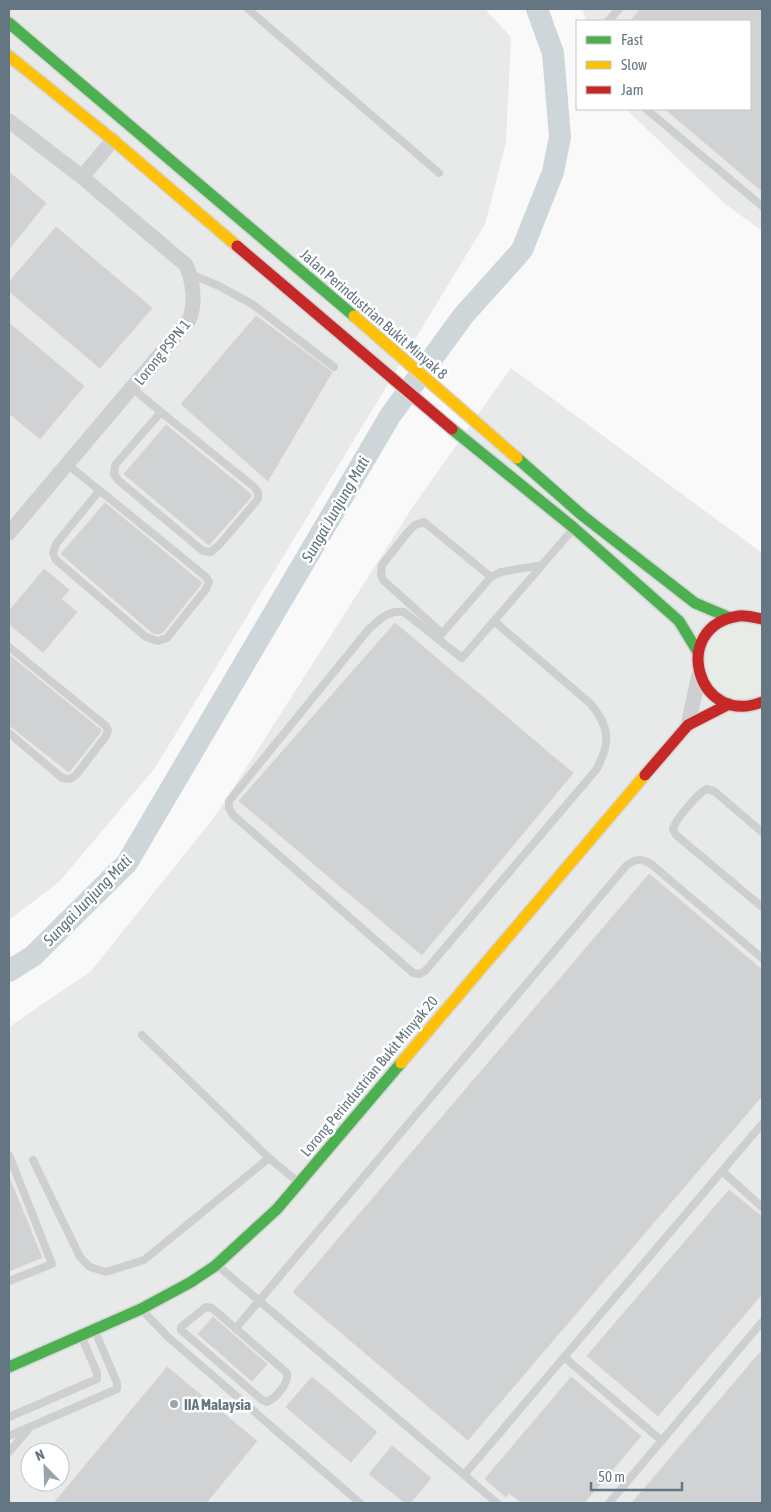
<svg xmlns="http://www.w3.org/2000/svg" width="771" height="1512" font-family="'Asap Condensed',sans-serif">
	<style>
		.built { fill: #e8e9e9; fill-rule: evenodd }
		.green { fill: #e8ebe6 }
		.lines { fill: none; stroke-linecap: round; stroke-linejoin: round }
		.river { stroke: #ced6d9; stroke-width: 22 }
		.building { fill: #d0d2d3; stroke: #e8e8e8 }
		.fast-casing { stroke: #d5d6d7; stroke-width: 14 }
		.slow-casing { stroke: #d5d6d7; stroke-width: 14 }
		.jam-casing { stroke: #d5d6d7; stroke-width: 14 }
		.lane { stroke: #cecfd0; stroke-width: 8 }
		.street { stroke: #cecfd0; stroke-width: 15 }
		.fast { stroke: #4caf50; stroke-width: 11 }
		.slow { stroke: #ffc107; stroke-width: 11 }
		.jam { stroke: #c62828; stroke-width: 11 }
		.poi-dot { fill: #99a4ac; stroke: #fff; stroke-width: 2 }
		.labels { text-anchor: middle; dominant-baseline: central; stroke-width: 5; stroke-linejoin: round; paint-order: stroke }
		.street-label { font-size: 15px; fill: #657683; stroke: #fff }
		.poi-label { font-size: 15px; font-weight: bold; fill: #657683; stroke: #fff; text-anchor: start }
		.water-label { font-size: 16px; font-style: italic; fill: #60757c; stroke: #fff }
	</style>
	<rect width="100%" height="100%" fill="#f9f9f9"/>
	<!-- built -->
	<path class="built" d="M9 9H485L511 37 506 143 485 224 155 768 59 882 9 920Z
		M582 9H762V231L724 203 626 109H750V21H587Z
		M511 368 762 553V1503H9V1027L91 971 216 815 416 502ZM30 1452H60V1482H30Z"/>
	<!-- green -->
	<path class="green" d="M731 622 762 626V697L750 702 712 688 704 649Z"/>
	<g class="lines">
		<!-- river -->
		<path class="river" d="M9 971 33 956 127 863 390 416 463 316 522 250 553 172 560 137 553 53 537 9"/>
	</g>
	<!-- building -->
	<path class="building" d="M640 9H762V192L664 109H750V21H629Z
		M9 171 47 203 9 250Z
		M56 226 153 308 100 369 9 292V281Z
		M256 315 333 372 268 482 180 404Z
		M9 322 85 386 40 440 9 414Z
		M166 424 252 494V497L209 546 123 474Z
		M105 502 203 583 163 633 158 635 153 634 60 554Z
		M44 568 70 590 62 599 78 612 43 653 9 625V610Z
		M395 622 574 773 422 956 238 801Z
		M9 654 102 730 101 733 69 773 9 726Z
		M649 873 762 969V1097L468 1441 292 1292Z
		M9 1175 43 1258 9 1272Z
		M729 1189 762 1216V1295L658 1417 586 1356Z
		M213 1316 268 1364 252 1382 197 1334Z
		M762 1349V1503H631Z
		M167 1366 258 1441 207 1503H53Z
		M312 1376 378 1432 351 1463 285 1407Z
		M571 1376 642 1436 585 1503H521L509 1494 506 1498 484 1479Z
		M392 1445 432 1478 411 1503H404L368 1474Z"/>
	<g class="lines">
		<!-- fast casing -->
		<g class="fast-casing">
			<path id="fast" d="M9 23 354 316
				M452 429 574 528 679 621 698 652
				M517 458 583 516 695 603 728 617
				M9 1367 141 1309 191 1282 215 1266 277 1209 401 1063"/>
		</g>
		<!-- slow casing -->
		<g class="slow-casing">
			<path id="slow" d="M9 56 113 140 237 246
				M354 316 517 458
				M401 1063 645 775"/>
		</g>
		<!-- jam casing -->
		<g class="jam-casing">
			<path id="jam" d="M237 246 452 429
				M762 619C755 618 746 615 739 616 669 626 697 728 762 702
				M645 775 688 725 729 704"/>
		</g>
		<!-- lane -->
		<path class="lane" d="M248 9 439 173
			M608 21 619 9
			M646 109 762 206
			M190 274 219 286 252 304 334 367
			M132 388 161 412 253 486 258 492V499L220 544 211 552 203 551 118 480 114 474 115 465 161 412
			M67 464 205 576 209 582 206 589 167 638 158 641 146 637 56 560 53 553 56 544 99 491
			M494 621 591 704C610 728 611 743 596 770L426 970 420 974 413 973 233 815 229 808V801L368 630C379 620 388 610 404 612L462 658 574 528
			M442 633 384 581 381 575 382 565 407 533 415 525 424 522 491 577
			M440 636 491 577 501 572 542 565
			M9 647 106 726 108 730 106 736 76 775 70 779 62 778 9 733
			M762 832 714 791 707 789C699 792 675 820 673 829L676 835 762 907
			M142 1035 269 1158
			M9 1155 52 1264 9 1281
			M33 1160 80 1257 90 1267 106 1272 144 1260 269 1158 298 1182
			M722 1171 762 1207
			M217 1265 497 1503
			M206 1307 212 1308 287 1373C289 1383 276 1398 267 1402L262 1400 181 1330V1327Z
			M143 1311 168 1337 360 1503
			M236 1328 626 866C634 859 641 858 651 864L762 958
			M564 1357 662 1441
			M9 1417 97 1379V1373L82 1338
			M9 1436 117 1389V1383L95 1331
			M9 1452 28 1430
			M464 1475 762 1124
			M609 1503 762 1322"/>
		<!-- street -->
		<path class="street" d="M9 121 82 177 186 265C193 280 196 305 189 320L9 533
			M82 177 113 140
			M688 725 699 675"/>
		<!-- fast -->
		<use href="#fast" class="fast"/>
		<!-- slow -->
		<use href="#slow" class="slow"/>
		<!-- jam -->
		<use href="#jam" class="jam"/>
	</g>
	<!-- markers -->
	<circle class="poi-dot" cx="174" cy="1404" r="5"/>
	<g class="labels">
		<!-- street labels -->
		<g class="street-label">
			<text transform="translate(374 314) rotate(41)">Jalan Perindustrian Bukit Minyak 8</text>
			<text transform="translate(162 352) rotate(-51)">Lorong PSPN 1</text>
			<text transform="translate(369 1076) rotate(-50)">Lorong Perindustrian Bukit Minyak 20</text>
		</g>
		<!-- poi labels -->
		<g class="poi-label">
			<text x="184" y="1404">IIA Malaysia</text>
		</g>
		<!-- water labels -->
		<g class="water-label">
			<text transform="translate(335 509) rotate(-60)">Sungai Junjung Mati</text>
			<text transform="translate(87 900) rotate(-46)">Sungai Junjung Mati</text>
		</g>
	</g>
	<!-- border -->
	<rect width="771" height="1512" fill="none" stroke="#657683" stroke-width="20"/>
	<!-- legend -->
	<rect x="576" y="20" width="175" height="90" fill="#ffffff" stroke="#c1c8cd"/>
	<rect x="586" y="36" width="25" height="8" fill="#4caf50" stroke="#c1c8cd"/>
	<text x="621" y="45" font-size="15" fill="#657683">Fast</text>
	<rect x="586" y="61" width="25" height="8" fill="#ffc107" stroke="#c1c8cd"/>
	<text x="621" y="70" font-size="15" fill="#657683">Slow</text>
	<rect x="586" y="86" width="25" height="8" fill="#c62828" stroke="#c1c8cd"/>
	<text x="621" y="95" font-size="15" fill="#657683">Jam</text>
	<!-- north arrow -->
	<g transform="translate(45 1467) rotate(337)"><circle r="24" fill="#ffffff" stroke="#c1c8cd"/>
	<path d="M0-4L9 19L0 12L-9 19Z" fill="#99a4ac"/>
	<text y="-8" font-size="14" font-weight="bold" text-anchor="middle" fill="#657683">N</text>
	</g>
	<!-- scale -->
	<path d="M591 1482v8h91v-8" fill="none" stroke="#657683" stroke-width="2.5"/>
	<text x="598" y="1482" font-size="15" fill="#657683" stroke="#ffffff" stroke-width="4" paint-order="stroke">50 m</text>
</svg>
